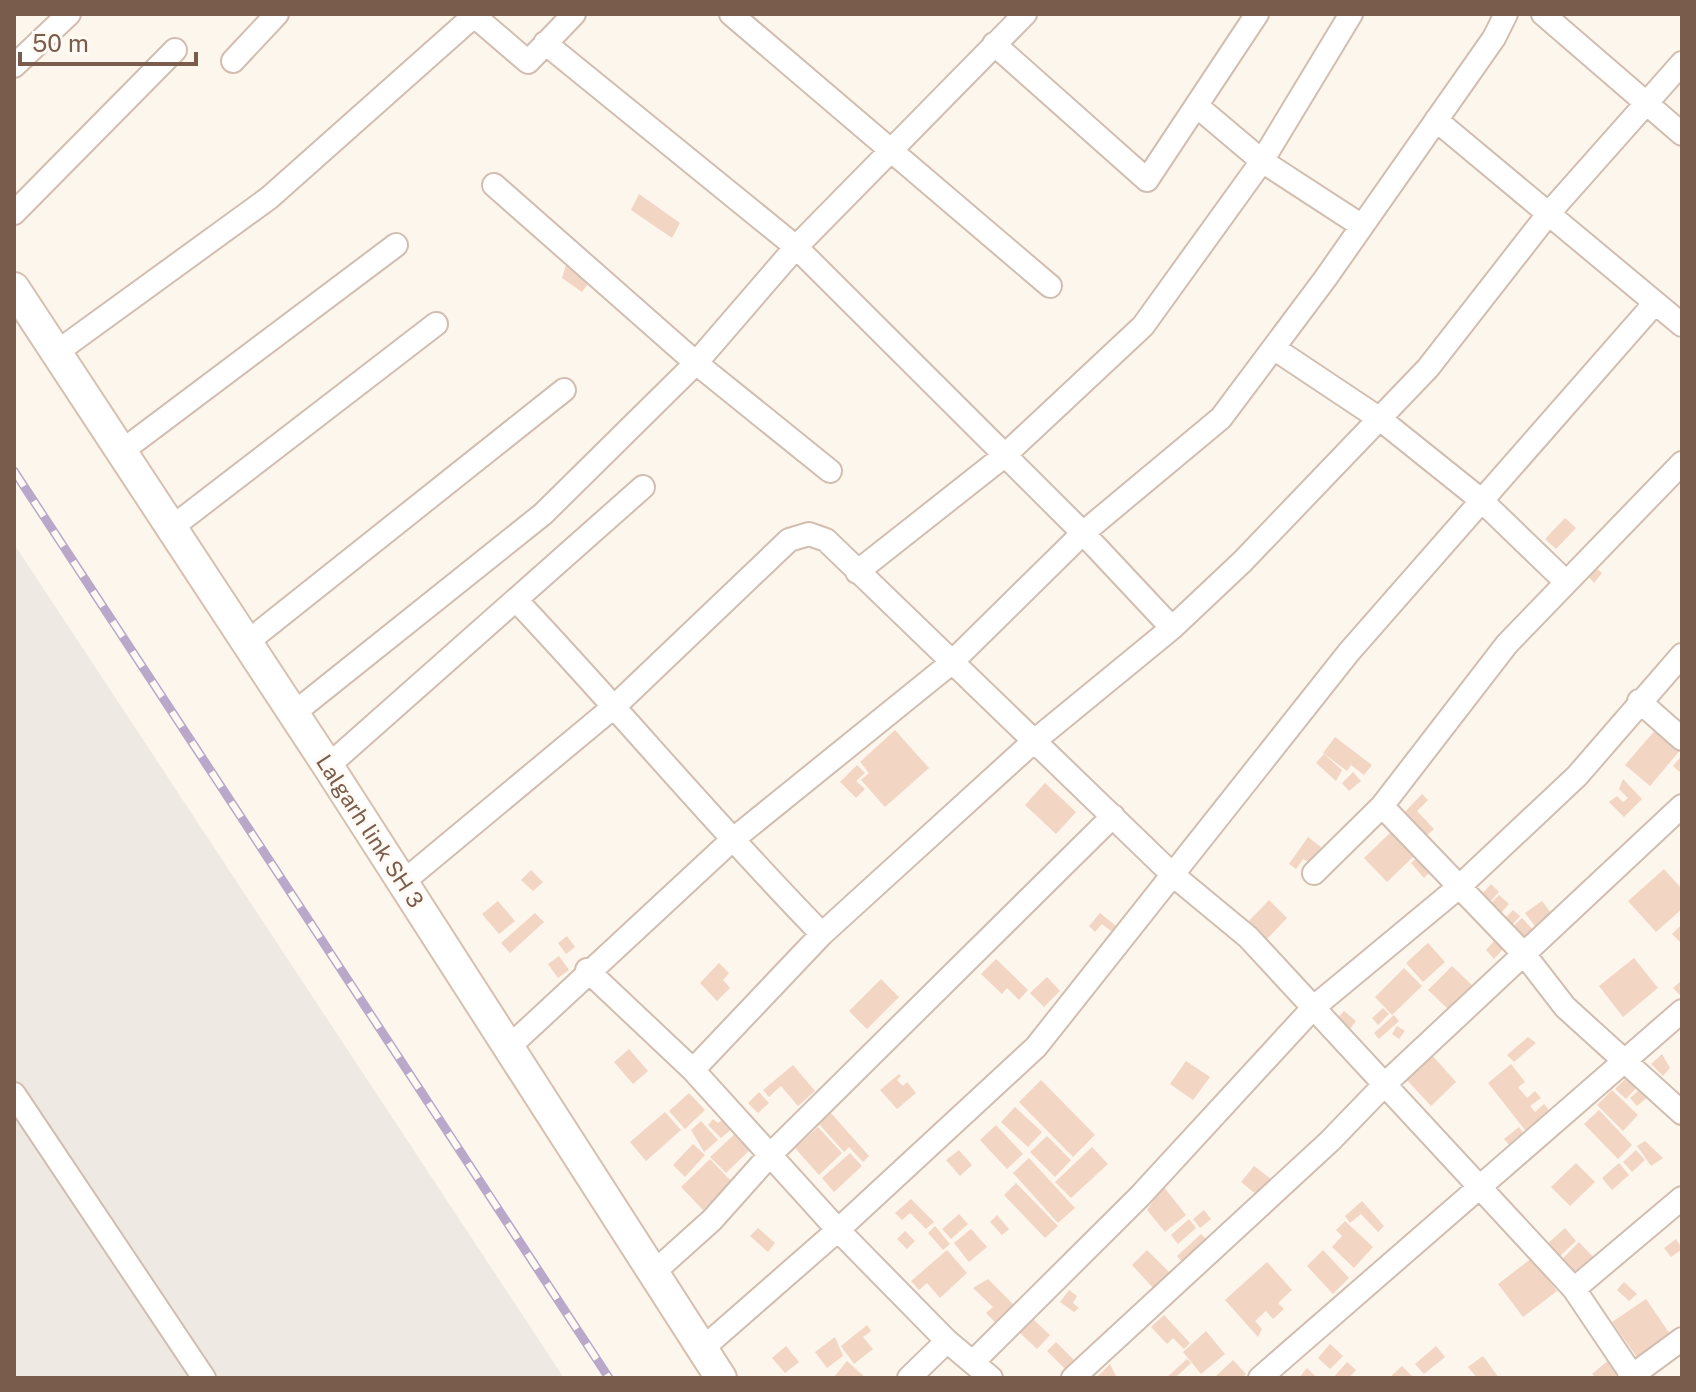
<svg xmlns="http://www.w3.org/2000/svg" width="1696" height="1392" font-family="'Public Sans',sans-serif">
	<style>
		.industrial { fill: #efe9e4 }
		.building { fill: #f3d5c3 }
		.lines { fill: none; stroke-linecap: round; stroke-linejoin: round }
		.street-casing { stroke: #d1beb0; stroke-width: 26 }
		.secondary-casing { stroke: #d6c0b0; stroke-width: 34 }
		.street { stroke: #fff; stroke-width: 22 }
		.secondary { stroke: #fff; stroke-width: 30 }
		.rail-casing { stroke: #b9a8c9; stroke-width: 9 }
		.rail { stroke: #fffaf3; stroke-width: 6; stroke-dasharray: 18; stroke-linecap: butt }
		.labels { text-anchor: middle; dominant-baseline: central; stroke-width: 6; stroke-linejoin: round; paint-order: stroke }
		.street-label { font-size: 22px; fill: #7a5c4d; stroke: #fffaf3 }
	</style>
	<rect width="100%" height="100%" fill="#fdf6ec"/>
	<!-- industrial -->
	<path class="industrial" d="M14 544 564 1378H14Z"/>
	<!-- building -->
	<path class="building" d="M639 194 680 223 672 238 631 210Z
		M566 265 590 281 582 292 562 278Z
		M1565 518 1576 528 1556 549 1545 539Z
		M1595 567 1602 573 1594 583 1588 576Z
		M1657 728 1682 748 1650 786 1625 765Z
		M895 730 929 768 885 807 861 780 869 773 860 762Z
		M1335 737 1372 765 1364 775 1351 765 1347 771 1323 753Z
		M1324 754 1342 770 1336 781 1316 763Z
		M1682 755V774L1673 766Z
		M857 765 865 773 856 781 865 789 856 798 840 782Z
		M1353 772 1361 781 1349 791 1342 783Z
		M1623 779 1642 799 1624 817 1609 802 1617 796 1623 802 1628 798 1619 789Z
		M1045 783 1076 812 1056 834 1025 805Z
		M1422 794 1428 800 1417 811 1434 829 1426 836 1404 813Z
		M1393 830 1416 854 1387 882 1364 858Z
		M1308 837 1321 847 1310 863 1303 859 1296 869 1289 864Z
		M1418 857 1432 870 1424 878 1411 863Z
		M1664 869 1682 889V909L1656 932 1628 901Z
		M531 870 543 882 533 891 521 880Z
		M1491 884 1499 892 1489 903 1481 895Z
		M1499 895 1509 904 1500 914 1490 904Z
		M1269 900 1287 918 1265 941 1247 923Z
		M498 901 515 921 499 934 482 914Z
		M1542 901 1557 921 1541 934 1525 913Z
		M1513 910 1520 916 1512 925 1505 918Z
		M535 913 544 922 510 953 501 943Z
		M1100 913 1116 926 1111 931 1102 924 1095 932 1089 926Z
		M1522 918 1537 934 1525 945 1510 929Z
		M1682 924V944L1672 934Z
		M567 936 575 947 566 954 558 943Z
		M1496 939 1505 947 1494 959 1486 950Z
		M1428 943 1445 962 1423 982 1406 963Z
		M559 956 569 970 558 978 548 964Z
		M1634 958 1658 988 1623 1017 1599 986Z
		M996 959 1028 990 1019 1000 1007 988 1002 994 981 974Z
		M719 963 729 973 723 980 730 988 717 1001 700 983Z
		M1452 966 1475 988 1451 1012 1428 990Z
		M1404 968 1422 986 1392 1015 1375 997Z
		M1047 977 1060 991 1044 1007 1030 993Z
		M881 979 899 997 867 1029 849 1011Z
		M1682 980V997L1673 988Z
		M1383 1008 1389 1014 1378 1025 1372 1018Z
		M1344 1011 1356 1021 1350 1029 1337 1019Z
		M1394 1015 1399 1021 1379 1039 1374 1033Z
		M1397 1026 1405 1031 1399 1039 1392 1034Z
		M1528 1037 1536 1043 1514 1062 1507 1055Z
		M629 1049 648 1071 633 1084 614 1062Z
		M1431 1054 1456 1082 1431 1106 1405 1078Z
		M1662 1054 1670 1068 1663 1076 1651 1064Z
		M1186 1061 1210 1077 1193 1100 1170 1084Z
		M1511 1064 1525 1082 1518 1087 1527 1098 1535 1091 1541 1098 1530 1106 1535 1112 1544 1104 1556 1119 1532 1139 1488 1083Z
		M793 1065 815 1091 798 1106 781 1086 769 1097 763 1090Z
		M899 1074 901 1076 897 1080 903 1086 907 1082 916 1093 897 1109 880 1090Z
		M1629 1075 1639 1085 1626 1099 1615 1089Z
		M1041 1080 1095 1135 1073 1157 1019 1102Z
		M1640 1089 1650 1095 1637 1106 1630 1098Z
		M1612 1090 1638 1115 1623 1131 1597 1105Z
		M759 1092 769 1103 758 1113 748 1103Z
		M689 1093 705 1110 685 1129 669 1111Z
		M1015 1107 1042 1132 1028 1147 1001 1122Z
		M1599 1110 1632 1145 1618 1159 1584 1124Z
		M665 1112 681 1130 646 1161 630 1142Z
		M830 1112 869 1156 863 1162 849 1147 844 1152 818 1123Z
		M725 1117 733 1128 721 1138 708 1125 713 1119 718 1123Z
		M701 1121 718 1140 704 1152 691 1130Z
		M996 1125 1023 1154 1007 1169 980 1140Z
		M818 1127 842 1153 819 1175 795 1148Z
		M1519 1127 1525 1135 1511 1147 1504 1139Z
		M737 1132 752 1148 726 1173 710 1157Z
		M1047 1136 1071 1160 1055 1177 1030 1152Z
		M1645 1141 1663 1158 1651 1166 1637 1146Z
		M693 1144 705 1155 685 1177 673 1165Z
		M1092 1147 1108 1164 1071 1198 1055 1182Z
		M959 1150 972 1165 960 1176 946 1160Z
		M1636 1150 1645 1160 1632 1172 1623 1162Z
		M850 1153 862 1166 834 1192 822 1178Z
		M1029 1158 1075 1208 1058 1223 1013 1173Z
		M710 1159 732 1182 703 1210 681 1187Z
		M1576 1163 1595 1182 1570 1206 1551 1187Z
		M1619 1163 1629 1175 1612 1190 1602 1178Z
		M1254 1166 1275 1182 1262 1199 1241 1182Z
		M1016 1183 1058 1226 1045 1238 1004 1195Z
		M1163 1186 1186 1215 1165 1232 1147 1210Z
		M911 1199 934 1222 926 1229 910 1213 902 1220 895 1213Z
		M1362 1201 1384 1226 1378 1232 1361 1214 1350 1223 1345 1216Z
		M1204 1210 1211 1219 1200 1228 1193 1219Z
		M959 1214 968 1224 951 1239 942 1229Z
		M997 1215 1009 1229 1002 1235 990 1222Z
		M1189 1219 1196 1228 1178 1244 1171 1235Z
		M1345 1221 1373 1247 1354 1268 1332 1247 1342 1236 1336 1230Z
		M935 1226 950 1244 943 1250 928 1233Z
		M758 1228 775 1243 768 1252 750 1236Z
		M1565 1228 1576 1241 1559 1257 1547 1244Z
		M971 1229 987 1247 969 1262 954 1243Z
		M905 1231 915 1241 907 1249 897 1239Z
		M1201 1234 1213 1246 1188 1269 1177 1256Z
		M1676 1239 1682 1249 1671 1257 1664 1248Z
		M1579 1242 1596 1260 1578 1277 1561 1260Z
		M947 1250 967 1273 940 1298 927 1283 919 1290 911 1281Z
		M1147 1250 1172 1275 1156 1291 1132 1265Z
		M1323 1250 1349 1278 1333 1294 1307 1266Z
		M1532 1258 1557 1291 1523 1317 1498 1284Z
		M1267 1262 1292 1290 1278 1303 1284 1309 1273 1319 1266 1311 1255 1321 1262 1329 1258 1337 1225 1300Z
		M988 1279 1016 1307 998 1325 986 1313 993 1307 973 1288Z
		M1624 1282 1637 1294 1629 1301 1617 1290Z
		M1069 1290 1077 1296 1073 1303 1079 1308 1074 1312 1060 1302Z
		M1646 1299 1672 1337 1639 1360 1612 1322Z
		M1164 1315 1190 1343 1184 1349 1173 1338 1167 1344 1151 1327Z
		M1033 1319 1050 1335 1037 1349 1020 1333Z
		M867 1325 871 1331 863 1337 873 1349 854 1364 841 1346Z
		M1206 1331 1225 1354 1201 1374 1183 1352Z
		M835 1337 843 1356 827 1368 815 1352Z
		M1056 1342 1077 1363 1068 1372 1047 1351Z
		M1330 1344 1343 1356 1330 1369 1318 1358Z
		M786 1346 799 1362 785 1373 772 1358Z
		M1436 1346 1445 1357 1424 1374 1415 1364Z
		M1483 1356 1499 1378H1477L1468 1367Z
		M1187 1359 1191 1363 1175 1378H1166Z
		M1610 1359 1622 1373 1616 1378H1596L1592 1374Z
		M1233 1360 1246 1374 1242 1378H1214Z
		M847 1361 866 1378H833Z
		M1347 1362 1356 1370 1349 1378H1333Z
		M1110 1364 1117 1378H1096Z
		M1402 1366 1414 1378H1389Z
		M1307 1368 1317 1378H1299Z"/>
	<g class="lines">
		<!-- street casing -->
		<g class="street-casing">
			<path id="street" d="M472 14 528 62 574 14
				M731 14 1050 286
				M1543 14 1682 134
				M545 43 796 247 1083 533 1172 628
				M994 44 1147 180 1257 14
				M233 61 277 14
				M14 66 69 14
				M1198 107 1262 161 1362 226
				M1436 120 1682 325
				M494 185 696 363 830 471
				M14 213 175 50
				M1275 349 1380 419 1481 500 1565 581
				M57 352 269 198 476 14
				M122 451 396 245
				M171 528 436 324
				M857 572 1004 456 1143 326 1262 161 1351 14
				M516 600C620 710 716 826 822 934L693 1070
				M246 643 564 390
				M1639 701 1682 739
				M294 713 543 514 696 363 796 247 1025 14
				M328 766 643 487
				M1382 806 1524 954 1565 1007 1682 1113
				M1314 873 1382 806 1507 644 1682 463
				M403 882 616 705 789 540 809 534 826 540 1173 875 1248 937 1574 1289 1634 1378
				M822 934 1033 742 1172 628 1242 562 1428 368 1549 213 1682 63
				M587 970 693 1070 838 1230 947 1341 991 1378
				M510 1046 731 841 950 664 1083 533 1221 418 1325 279 1494 38 1506 14
				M14 1094 204 1378
				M653 1273 712 1220 770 1155 1113 816
				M1574 1289 1682 1198
				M702 1349 838 1230 1036 1047 1349 652 1655 303
				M973 1362 1140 1196 1314 1007 1460 886 1577 776 1682 655
				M909 1378 947 1341
				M1073 1378 1330 1141 1386 1083 1682 806
				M1260 1378 1682 1011
				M1629 1378 1682 1339"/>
		</g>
		<!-- secondary casing -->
		<g class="secondary-casing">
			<path id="secondary" d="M14 288 328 766 721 1378"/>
		</g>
		<!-- street -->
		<use href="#street" class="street"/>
		<!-- secondary -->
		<use href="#secondary" class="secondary"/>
		<!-- rail casing -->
		<g class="rail-casing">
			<path id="rail" d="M14 471 609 1378"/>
		</g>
		<!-- rail -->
		<use href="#rail" class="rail"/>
	</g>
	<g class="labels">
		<!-- street labels -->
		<g class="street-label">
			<text transform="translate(370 831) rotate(57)">Lalgarh link SH 3</text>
		</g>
	</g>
	<!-- border -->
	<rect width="1696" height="1392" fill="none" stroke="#7a5c4d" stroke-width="32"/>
	<!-- scale -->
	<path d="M20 52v12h176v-12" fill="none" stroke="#7a5c4d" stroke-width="4"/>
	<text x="32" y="52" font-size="24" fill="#7a5c4d" stroke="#fffaf3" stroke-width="6" paint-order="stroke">50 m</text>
</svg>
